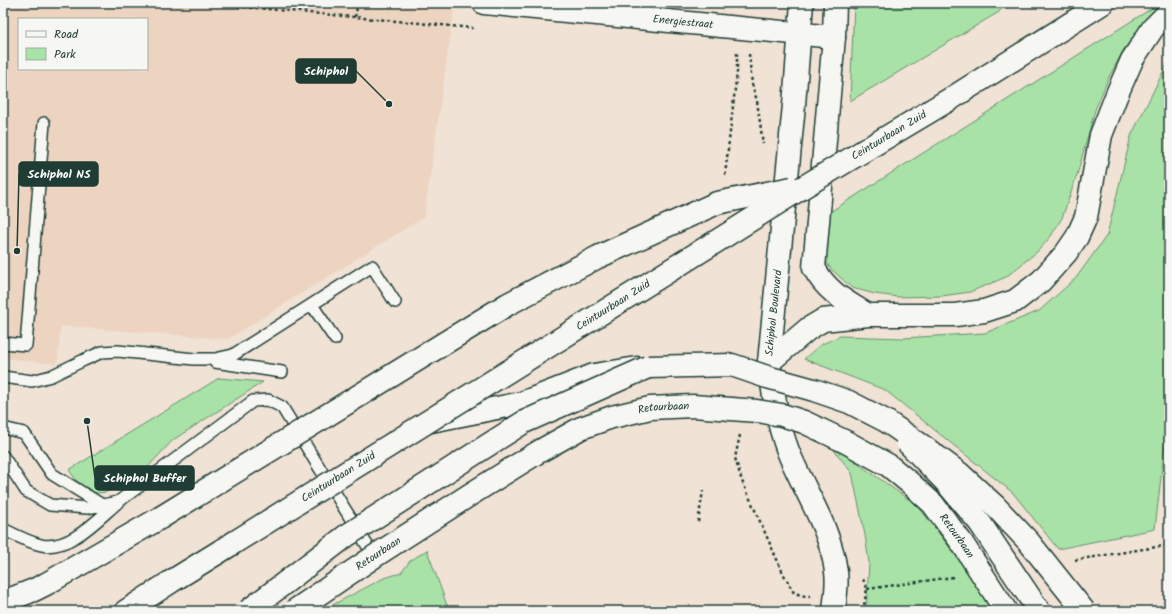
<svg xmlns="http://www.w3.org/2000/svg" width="1172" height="614" font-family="Kalam,sans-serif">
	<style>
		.built { fill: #ecd4c1; fill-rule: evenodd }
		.green { fill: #a8e2a7; stroke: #64906e }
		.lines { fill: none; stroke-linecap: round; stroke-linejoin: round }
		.service-casing { stroke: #1f3d34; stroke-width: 14 }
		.tertiary-casing { stroke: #1f3d34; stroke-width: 25 }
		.primary-casing { stroke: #1f3d34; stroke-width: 25 }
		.path { stroke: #1f3d34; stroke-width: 2.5; stroke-dasharray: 3 3; stroke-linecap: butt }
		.service { stroke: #f6f6f2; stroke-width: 11 }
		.tertiary { stroke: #f6f6f2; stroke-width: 22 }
		.primary { stroke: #f6f6f2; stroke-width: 22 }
		.tertiary-bridge-casing { stroke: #1f3d34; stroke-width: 25; stroke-linecap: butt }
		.primary-bridge-casing { stroke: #1f3d34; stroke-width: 25; stroke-linecap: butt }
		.tertiary-bridge { stroke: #f6f6f2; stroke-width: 22 }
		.primary-bridge { stroke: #f6f6f2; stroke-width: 22 }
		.labels { text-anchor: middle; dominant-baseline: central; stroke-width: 3; stroke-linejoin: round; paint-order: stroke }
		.street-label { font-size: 11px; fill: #1f3d34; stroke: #f6f6f2 }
		.leader { fill: none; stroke: #1f3d34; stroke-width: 1.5 }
		.callout-dot { fill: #1f3d34; stroke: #f6f6f2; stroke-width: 1.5 }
		.callout { fill: #1f3d34; stroke: #1f3d34; stroke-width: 1.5 }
		.callout-label { font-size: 12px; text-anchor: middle; font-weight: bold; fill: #fff }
	</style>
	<rect width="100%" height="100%" fill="#f0e2d5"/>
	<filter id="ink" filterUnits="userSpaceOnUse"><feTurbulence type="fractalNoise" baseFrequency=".025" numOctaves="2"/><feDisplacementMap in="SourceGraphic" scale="8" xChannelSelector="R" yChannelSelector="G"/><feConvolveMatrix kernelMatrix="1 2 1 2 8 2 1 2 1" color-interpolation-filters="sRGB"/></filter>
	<g filter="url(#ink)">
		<!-- built -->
		<path class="built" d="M3 3H455L424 217 228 339 61 326 57 364 3 358ZM19 19H147V69H19Z"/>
		<!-- green -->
		<path class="green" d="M854 3H1007L999 12 850 101Z
			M1160 3 1162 4 1145 23 1124 49 1108 79 1095 110 1077 175 1062 218 1051 236 1038 251 1006 277 970 292 942 296 898 297 875 294 852 288 831 269 825 260 822 217Z
			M1169 60V408L1155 529 1058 549 1013 493 885 390 804 359 820 345 840 336 903 338 985 333 1039 311 1076 278 1107 235 1131 136Z
			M219 378 263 382 173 440 147 468 107 492 96 493 86 488 76 480 69 470Z
			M834 450 849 452 853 460 918 506 992 603 996 611H866L869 563 865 535 852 473Z
			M427 550 449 611H321L384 578 401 573 410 561Z"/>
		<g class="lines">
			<!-- service casing -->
			<g class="service-casing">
				<path id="service" d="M312 305 335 339
					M3 343 26 345 44 123
					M215 362 282 372
					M3 377 32 381 51 376 84 360 102 352 118 351 194 359H215L233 355 372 266 395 302
					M3 428 24 433 52 474 102 505
					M3 456 26 491 50 505 87 508 118 502 253 401 268 400 282 407 367 545
					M3 529C15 535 28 542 41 545 69 551 97 520 117 503"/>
			</g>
			<!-- tertiary casing -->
			<g class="tertiary-casing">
				<g id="tertiary">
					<path id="s1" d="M484 3 834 37 835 3"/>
					<path d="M802 3 794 105 769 362C773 392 777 422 788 451 804 491 831 528 836 572 838 585 835 598 834 611"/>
				</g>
			</g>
			<!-- primary casing -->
			<g class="primary-casing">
				<path id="primary" d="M834 37 814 268C827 292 845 301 868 315
					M952 98 1103 3
					M769 362 808 329 823 320 868 315H955L984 311 1015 301 1041 281 1066 253 1077 237 1086 217 1101 135 1117 94 1132 60 1153 28 1169 12
					M431 421 522 403 594 375 637 368
					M3 602 34 590 46 584 160 518
					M126 611 172 581 235 542"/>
			</g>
			<!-- path -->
			<path class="path" d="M202 3 473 28
				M355 17 358 3
				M749 54 752 84 757 101 763 144
				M725 175 737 72V53
				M740 435 735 458 742 481 783 573 794 593 805 596H810
				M698 522 703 491
				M1075 560 1169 545
				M867 589 953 577
				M863 611 867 589 863 579"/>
			<!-- service -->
			<use href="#service" class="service"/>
			<!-- tertiary -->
			<use href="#tertiary" class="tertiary"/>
			<!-- primary -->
			<use href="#primary" class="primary"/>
			<!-- tertiary-bridge casing -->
			<g class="tertiary-bridge-casing">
				<g id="tertiary-bridge">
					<path d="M907 442 944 480 980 523 1039 611"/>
					<path d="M248 611 346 536 524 422 648 367"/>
					<path id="s2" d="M294 611 381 552 471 494 540 451 581 428 612 417 650 408 693 406 757 411 782 415 804 422 846 442 888 465 910 483 933 504 962 543 1006 611"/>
				</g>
			</g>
			<!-- primary-bridge casing -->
			<g class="primary-bridge-casing">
				<g id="primary-bridge">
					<path d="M648 367 732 365 767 377 814 390 849 402 886 421 924 447 959 473 995 506 1029 542 1084 611"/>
					<path d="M160 518 508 304 598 257 717 203 792 188"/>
					<path id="s3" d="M235 542 805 186 952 98"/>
				</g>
			</g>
			<!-- tertiary-bridge -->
			<use href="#tertiary-bridge" class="tertiary-bridge"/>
			<!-- primary-bridge -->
			<use href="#primary-bridge" class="primary-bridge"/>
		</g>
	</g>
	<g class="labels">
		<!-- street labels -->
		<g class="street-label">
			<text stroke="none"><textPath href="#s1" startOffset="200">Energiestraat</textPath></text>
			<text stroke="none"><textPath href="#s3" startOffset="770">Ceintuurbaan Zuid</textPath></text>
			<text stroke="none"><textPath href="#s3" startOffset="446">Ceintuurbaan Zuid</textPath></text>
			<text transform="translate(774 313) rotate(-84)">Schiphol Boulevard</text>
			<text stroke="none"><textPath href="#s2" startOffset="426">Retourbaan</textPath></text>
			<text stroke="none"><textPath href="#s3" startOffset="122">Ceintuurbaan Zuid</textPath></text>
			<text stroke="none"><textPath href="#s2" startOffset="762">Retourbaan</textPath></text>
			<text stroke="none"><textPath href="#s2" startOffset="102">Retourbaan</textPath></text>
		</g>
	</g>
	<!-- callouts -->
	<path class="leader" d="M389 104L356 71M17 251L19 174M87 421L95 478"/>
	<g class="callout-dot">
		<circle cx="389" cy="104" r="4"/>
		<circle cx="17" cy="251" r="4"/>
		<circle cx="87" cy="421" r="4"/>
	</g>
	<g class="callout">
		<rect x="296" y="59" width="60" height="24" rx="4"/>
		<rect x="19" y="162" width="79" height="24" rx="4"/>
		<rect x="95" y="466" width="99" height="24" rx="4"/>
	</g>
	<g class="callout-label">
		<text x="326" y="75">Schiphol</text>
		<text x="59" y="178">Schiphol NS</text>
		<text x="145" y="482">Schiphol Buffer</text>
	</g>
	<!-- margin -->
	<rect width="1172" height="614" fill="none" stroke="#f6f6f2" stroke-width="16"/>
	<rect x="8" y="8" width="1156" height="598" fill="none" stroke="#1f3d34" stroke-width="1.5" filter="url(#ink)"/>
	<!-- legend -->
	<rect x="18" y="18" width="130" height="52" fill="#f6f6f2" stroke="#a0aca6"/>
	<rect x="26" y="31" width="20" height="6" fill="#f6f6f2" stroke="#a0aca6"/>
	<text x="54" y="38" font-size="12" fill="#1f3d34">Road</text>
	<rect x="26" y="48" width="20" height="12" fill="#a8e2a7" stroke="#a0aca6"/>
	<text x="54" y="58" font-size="12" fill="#1f3d34">Park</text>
</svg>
